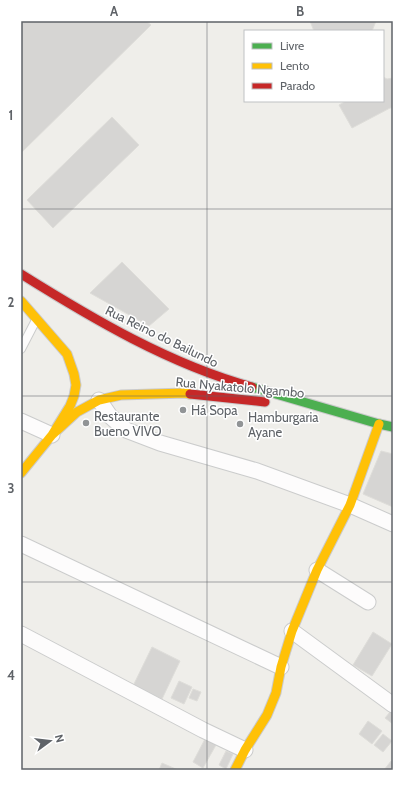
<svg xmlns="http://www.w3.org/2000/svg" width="414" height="791" font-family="Cabin,sans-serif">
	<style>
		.building { fill: #d6d5d3; stroke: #deddd9 }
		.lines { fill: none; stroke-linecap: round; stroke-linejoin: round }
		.lane-casing { stroke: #cbcccc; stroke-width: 10 }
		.street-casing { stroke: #cbcccc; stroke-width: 17 }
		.fast-casing { stroke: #cacacb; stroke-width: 11 }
		.slow-casing { stroke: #cacacb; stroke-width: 11 }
		.jam-casing { stroke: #cacacb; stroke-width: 11 }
		.lane { stroke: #fdfcfc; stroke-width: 8 }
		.street { stroke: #fdfcfc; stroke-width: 15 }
		.fast { stroke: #4caf50; stroke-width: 9 }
		.slow { stroke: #ffc107; stroke-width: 9 }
		.jam { stroke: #c62828; stroke-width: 9 }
		.grid { fill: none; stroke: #5f6368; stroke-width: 1; stroke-opacity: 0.55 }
		.poi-dot { fill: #919496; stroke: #fff; stroke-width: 1.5 }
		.labels { text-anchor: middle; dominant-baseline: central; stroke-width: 3; stroke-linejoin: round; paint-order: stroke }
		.street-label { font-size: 13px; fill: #5f6368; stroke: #fff }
		.poi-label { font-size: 13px; fill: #5f6368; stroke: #fff; text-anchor: start }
		.neatline { fill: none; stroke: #5f6368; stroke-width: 1.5 }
		.grid-label { font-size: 13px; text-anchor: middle; font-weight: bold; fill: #5f6368 }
	</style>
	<rect width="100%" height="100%" fill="#efeeea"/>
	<!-- building -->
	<path class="building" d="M21 21H146L151 25 21 153Z
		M310 21H376L372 31H314Z
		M383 77 387 79 393 78V108H390L352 128 339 105 346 101H383Z
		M112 117 139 145 53 228 27 200Z
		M122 262 169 309 149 326 90 293Z
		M381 451 393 454V507L363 494Z
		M373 632 392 644 372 676 353 665Z
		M152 647 180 661 162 699 133 686Z
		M179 681 192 687 184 704 171 698Z
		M193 689 201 692 197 701 189 698Z
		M390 712 393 714V724L385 718Z
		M368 721 382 731 372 744 359 734Z
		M383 734 392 741 383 752 374 745Z
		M205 739 216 745 203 768 193 762Z
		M226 751 233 754 226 769 219 765Z
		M391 761 393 763V770H384Z
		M162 763 178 770H159Z"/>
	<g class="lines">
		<!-- lane casing -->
		<g class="lane-casing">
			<path id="lane" d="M21 349 36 320"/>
		</g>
		<!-- street casing -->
		<g class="street-casing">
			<path id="street" d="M99 400 110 416 126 430 160 443 257 471 350 505 393 524
				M21 421 52 435
				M21 544 281 667
				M317 570 368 602
				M292 631 393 705
				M21 634 203 730 245 750"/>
		</g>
		<!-- fast casing -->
		<g class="fast-casing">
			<path id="fast" d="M252 387 379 424 393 427"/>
		</g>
		<!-- slow casing -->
		<g class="slow-casing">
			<path id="slow" d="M21 301 67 354 74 374 76 385 74 396 70 406 52 435 21 473
				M52 435 77 412 99 400 121 395 185 393 190 394
				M235 770 245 750 267 715 276 693 281 667 292 631 317 570 350 505 379 424"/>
		</g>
		<!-- jam casing -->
		<g class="jam-casing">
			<path id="jam" d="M21 274C93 319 169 364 252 387
				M190 394 265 402"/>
		</g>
		<!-- lane -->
		<use href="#lane" class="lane"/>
		<!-- street -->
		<use href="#street" class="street"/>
		<!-- fast -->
		<use href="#fast" class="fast"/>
		<!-- slow -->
		<use href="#slow" class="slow"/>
		<!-- jam -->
		<use href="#jam" class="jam"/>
	</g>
	<!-- grid -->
	<path class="grid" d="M207 21V770M21 209H393M21 396H393M21 582H393"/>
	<!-- markers -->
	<g class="poi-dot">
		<circle cx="183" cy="410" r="4"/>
		<circle cx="86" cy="423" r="4"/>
		<circle cx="240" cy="424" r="4"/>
	</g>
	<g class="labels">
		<!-- street labels -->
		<g class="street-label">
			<text transform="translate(162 336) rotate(26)">Rua Reino do Bailundo</text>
			<text transform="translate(240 387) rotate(5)">Rua Nyakatolo Ngambo</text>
		</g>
		<!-- poi labels -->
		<g class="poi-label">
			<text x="191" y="410">Há Sopa</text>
			<text x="94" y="416">Restaurante<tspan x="94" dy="15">Bueno VIVO</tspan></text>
			<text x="248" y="417">Hamburgaria<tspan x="248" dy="15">Ayane</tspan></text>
		</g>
	</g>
	<!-- border -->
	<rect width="414" height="791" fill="none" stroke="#ffffff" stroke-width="44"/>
	<!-- legend -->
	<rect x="244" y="30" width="140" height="72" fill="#ffffff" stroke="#bfc1c3"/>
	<rect x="252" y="43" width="20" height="6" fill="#4caf50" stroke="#bfc1c3"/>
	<text x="280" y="50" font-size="12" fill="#5f6368">Livre</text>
	<rect x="252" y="63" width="20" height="6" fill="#ffc107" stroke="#bfc1c3"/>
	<text x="280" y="70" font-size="12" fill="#5f6368">Lento</text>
	<rect x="252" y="83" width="20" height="6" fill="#c62828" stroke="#bfc1c3"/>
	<text x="280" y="90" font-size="12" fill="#5f6368">Parado</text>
	<!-- north arrow -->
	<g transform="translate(50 741) rotate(75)" stroke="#ffffff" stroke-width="3" paint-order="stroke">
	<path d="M0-3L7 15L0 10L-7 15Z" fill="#5f6368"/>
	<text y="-6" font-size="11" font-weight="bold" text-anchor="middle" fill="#5f6368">N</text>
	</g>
	<rect x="22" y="22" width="370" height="747" class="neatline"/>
	<g class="grid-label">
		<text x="114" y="16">A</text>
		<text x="300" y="16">B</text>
		<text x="11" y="120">1</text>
		<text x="11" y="307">2</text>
		<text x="11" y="493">3</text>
		<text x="11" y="680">4</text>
	</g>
</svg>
